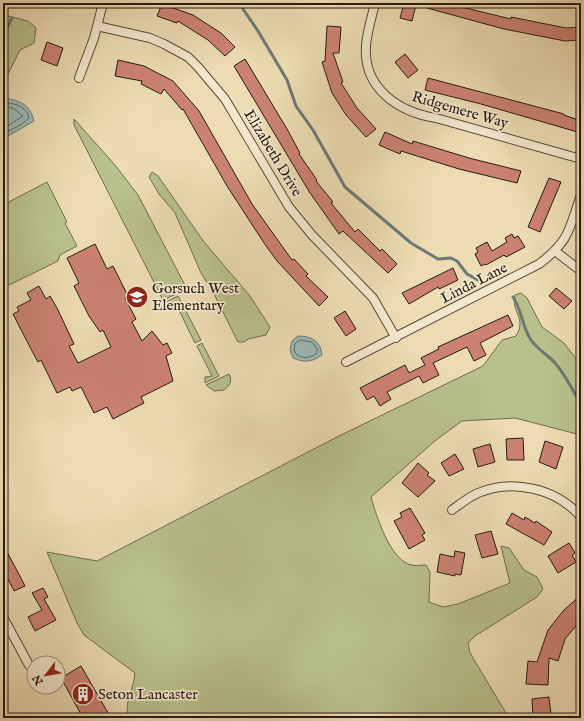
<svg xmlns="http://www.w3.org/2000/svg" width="584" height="721" font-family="'IM FELL English',serif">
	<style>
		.green { fill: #b8c08c; stroke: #6f6d50 }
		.water { fill: #9db9b7; stroke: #6d7975 }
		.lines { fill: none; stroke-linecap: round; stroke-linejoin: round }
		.shore { stroke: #626a65; stroke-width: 1 }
		.stream { stroke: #6d7975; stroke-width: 3 }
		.building { fill: #cc8273; stroke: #261a13 }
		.minor-casing { stroke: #584a3b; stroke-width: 10 }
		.minor { stroke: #f3e8ce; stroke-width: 8 }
		.labels { text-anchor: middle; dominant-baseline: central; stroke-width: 3.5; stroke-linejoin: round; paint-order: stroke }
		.street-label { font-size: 15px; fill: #261a13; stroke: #f3e8ce }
		.poi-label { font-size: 15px; fill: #261a13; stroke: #f3e8ce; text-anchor: start }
	</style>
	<rect width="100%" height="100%" fill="#eddcb3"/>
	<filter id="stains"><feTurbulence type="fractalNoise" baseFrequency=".005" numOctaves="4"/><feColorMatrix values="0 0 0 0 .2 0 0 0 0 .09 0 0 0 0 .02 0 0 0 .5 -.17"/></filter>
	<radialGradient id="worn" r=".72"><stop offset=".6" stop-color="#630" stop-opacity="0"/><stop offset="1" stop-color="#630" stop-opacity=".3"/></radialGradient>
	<!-- green -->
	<path class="green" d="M8 16 28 21 36 28 34 43 20 50 9 72 3 78V30Z
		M74 119 115 165 138 195 187 289 163 300 74 125Z
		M152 172 158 176 204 242 250 296 270 327 266 335 248 339 244 342H238L214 294 201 273 175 213 159 194 149 177Z
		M47 182 67 222 65 223 77 246 60 255 58 261 3 288V205Z
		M521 293 527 298 542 327 564 343 581 365V437L577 434 515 418 462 421 436 440 371 497C376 515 390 560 411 565 415 566 422 565 426 565L430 572 429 602 443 607 458 604 510 583 501 546 509 548 524 570 537 577 543 589 537 597 475 636 468 643 470 653 509 718H128C124 701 134 689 135 673L84 635 77 623 47 552 97 561 339 436 483 366 502 340 516 336C527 318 511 313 515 295Z
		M178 296 201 340 195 343 176 304 164 303Z
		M202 343 219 376 205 383V377L212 376 197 346Z
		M229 374C233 380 229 387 224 390L214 391 206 385Z"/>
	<!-- water -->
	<path class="water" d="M3 98C19 100 30 104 34 121L3 139Z
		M298 336C311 336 321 341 322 355 312 362 305 363 293 358L290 350 292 341Z"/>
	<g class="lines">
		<!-- shore -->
		<path class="shore" d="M3 102C13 103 27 106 29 118L22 124 3 134
			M3 107 13 108 23 116 3 129
			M300 340 312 342 317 349V353C311 358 304 359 297 355L294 350 295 344Z"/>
		<!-- stream -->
		<path class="stream" d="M239 3 258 31 287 80 296 106 313 130 345 187 411 243 438 259 451 258 457 261 467 274 478 280
			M3 36 12 18
			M513 297C522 310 522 327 531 340 538 350 547 354 555 363 565 374 573 391 581 404"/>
	</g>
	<!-- building -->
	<path class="building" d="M404 3H445L511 19V17L566 28 581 27V40L565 41 504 29 416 5 412 21 400 18Z
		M162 4 193 15 221 33 235 47 225 56 208 40 178 21 177 23 157 16Z
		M327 26 341 27 339 53H333L343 82 341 83 357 108 376 129 366 137 346 115 332 93 322 62 325 61Z
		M47 42 63 48 57 66 41 60Z
		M405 54 418 70 408 78 395 62Z
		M245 59 287 129 300 153 299 154 317 180 316 181 333 202 331 203 355 232 358 229 380 251 382 249 397 264 388 273 343 231 339 234 310 193 234 66Z
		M118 60 144 66 173 81 199 111 252 204 292 260 294 259 308 274 306 276 328 297 319 306 277 261 264 243 227 186 183 109 182 110 164 89 161 94 141 84 142 81 115 76Z
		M428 78 564 114V115L581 121V133L481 104 425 90Z
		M385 132 412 144 413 141 469 158 521 171 517 183 459 169 401 151 400 154 379 145Z
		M549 178 561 182 540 232 528 227Z
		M512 234 514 238 518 236 525 247 506 257 504 255 486 265 485 264 481 266 475 254 478 252 476 248 487 242 492 251 507 242 505 238Z
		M95 244 107 269 113 266 128 296 125 298 136 319 132 322 142 341 152 331 163 345 167 343 172 353 166 356 173 381 141 397 144 403 113 419 107 407 94 413 81 387 72 391 70 387 57 393 41 360 38 362 32 351 13 314 19 311 17 307 31 300 27 293 39 286 46 299 50 296 57 308 74 344 69 346 78 363 111 347 103 330 100 332 89 316 74 286 79 283 67 258Z
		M453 268 458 280 439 289 438 287 409 304 402 293Z
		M556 288 572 301 564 309 549 296Z
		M345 311 356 329 346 336 334 318Z
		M508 315 513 326 480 343 486 355 474 361 467 347 433 363 439 375 423 383 419 376 387 392 391 399 380 406 374 396 367 400 360 388 405 365 409 373 425 365 421 358 439 349 438 347Z
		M523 438 524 460H507L506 439Z
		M545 441 563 447 556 469 539 462Z
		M490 444 495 462 478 467 473 449Z
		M455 454 464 469 449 476 441 463Z
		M418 463 429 473 427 475 435 481 418 497 402 483Z
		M410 508 425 533 422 535 425 540 409 549 394 521 402 517 400 513Z
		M512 513 524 520 525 517 535 523 536 521 552 532 544 545 506 524Z
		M491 531 498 554 482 558 475 535Z
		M569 543 575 553 572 555 576 562 558 573 548 556Z
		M3 544 25 586 14 591 3 569Z
		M455 551 465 553 461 575 455 574V576L437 572 440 554 454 557Z
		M43 588 48 597 44 599 56 620 35 631 28 617 42 610 32 593Z
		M581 595V620L565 639 558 661 549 658 548 685 526 684 528 661 537 662 548 630 564 610Z
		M81 666 111 718H83L61 678Z
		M549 697 551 715 533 716 532 699Z"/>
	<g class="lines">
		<!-- minor casing -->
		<g class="minor-casing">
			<path id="minor" d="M375 3C372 17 367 31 366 46 363 88 398 112 436 118L581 159
				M97 26 150 38 164 44 188 57 198 67 225 99 289 207 312 235 373 298 396 338
				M79 78 94 38 103 3
				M555 251 581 271
				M346 362 539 264C570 241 569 229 581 195
				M452 510C460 504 469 497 478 493 513 478 557 489 581 517
				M3 617 29 665"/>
		</g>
		<!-- minor -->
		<use href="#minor" class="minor"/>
	</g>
	<!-- icons -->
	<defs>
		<g id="school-disc" transform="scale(1.15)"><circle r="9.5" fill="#8f2418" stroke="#f3e8ce"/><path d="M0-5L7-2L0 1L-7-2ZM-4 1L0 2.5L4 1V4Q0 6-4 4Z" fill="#fff"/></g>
		<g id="building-disc" transform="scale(1.15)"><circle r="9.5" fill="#8f2418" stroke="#f3e8ce"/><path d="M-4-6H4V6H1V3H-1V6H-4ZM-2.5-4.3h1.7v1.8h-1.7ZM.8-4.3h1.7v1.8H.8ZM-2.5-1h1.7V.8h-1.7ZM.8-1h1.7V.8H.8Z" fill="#fff"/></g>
	</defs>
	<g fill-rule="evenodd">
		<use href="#school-disc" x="137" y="297"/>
		<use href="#building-disc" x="83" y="694"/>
	</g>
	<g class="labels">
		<!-- street labels -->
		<g class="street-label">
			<text transform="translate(460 110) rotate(16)">Ridgemere Way</text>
			<text transform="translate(273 153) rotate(59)">Elizabeth Drive</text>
			<text transform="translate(474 283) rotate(-27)">Linda Lane</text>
		</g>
		<!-- poi labels -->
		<g class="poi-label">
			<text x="152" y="288">Gorsuch West<tspan x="152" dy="17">Elementary</tspan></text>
			<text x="98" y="694">Seton Lancaster</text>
		</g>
	</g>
	<!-- margin -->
	<rect width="584" height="721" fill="none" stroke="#eddcb3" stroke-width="16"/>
	<rect x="4" y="4" width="576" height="713" fill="none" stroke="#261a13" stroke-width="2"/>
	<rect x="8" y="8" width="568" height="705" fill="none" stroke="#261a13"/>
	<!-- north arrow -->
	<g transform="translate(46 675) rotate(239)"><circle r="19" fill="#f3e8ce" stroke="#a19683"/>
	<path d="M0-3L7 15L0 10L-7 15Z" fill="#8f2418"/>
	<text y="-6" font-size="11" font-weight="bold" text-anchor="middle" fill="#261a13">N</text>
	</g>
	<rect width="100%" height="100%" filter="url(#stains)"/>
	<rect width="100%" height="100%" fill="url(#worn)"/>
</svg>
